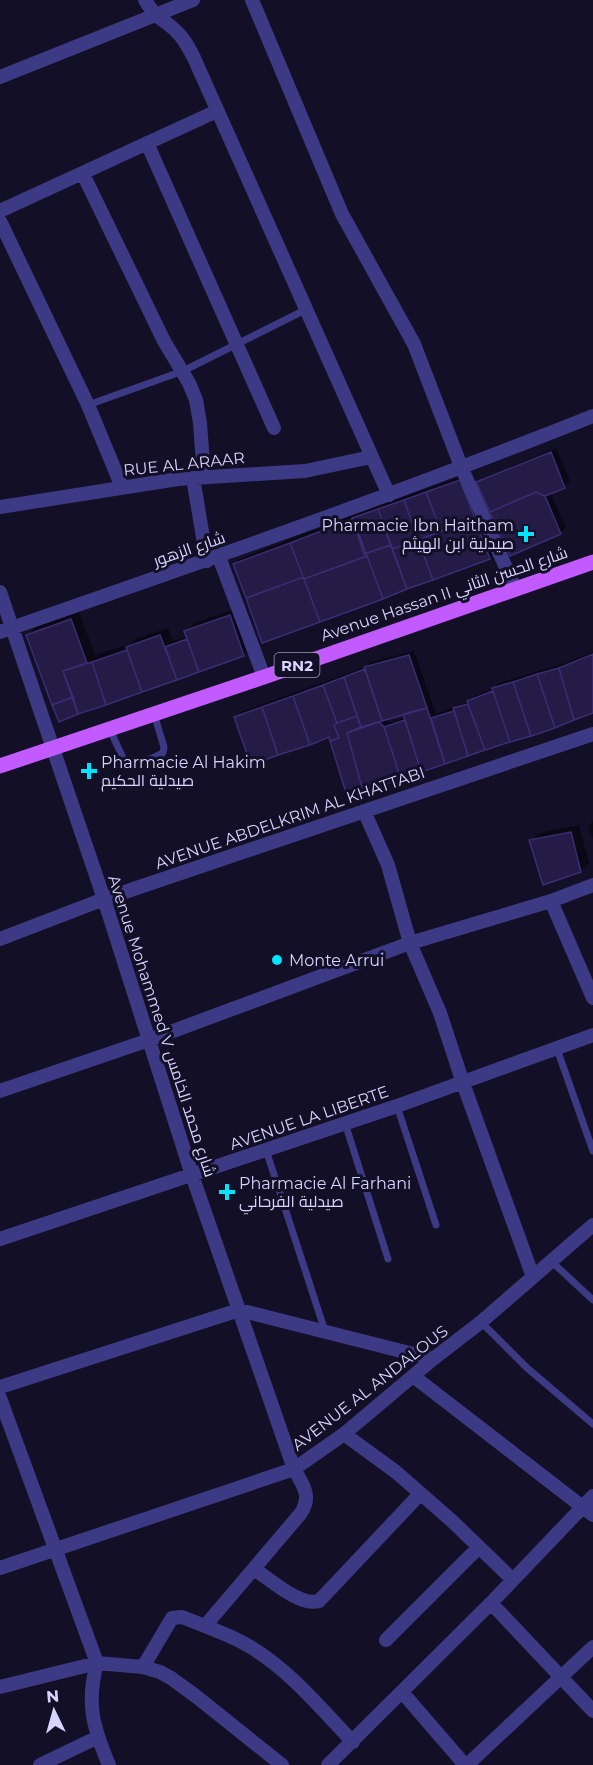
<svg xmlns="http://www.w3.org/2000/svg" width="593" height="1765" font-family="Montserrat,Cairo,sans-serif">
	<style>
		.shadow { fill: #0007; fill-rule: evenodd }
		.building { fill: #241b47; stroke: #3b2d73; stroke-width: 1.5 }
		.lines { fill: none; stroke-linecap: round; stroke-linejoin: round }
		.lane { stroke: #3d3a85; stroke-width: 7 }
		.street { stroke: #3d3a85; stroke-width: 14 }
		.primary { stroke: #c25bff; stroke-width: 15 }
		.poi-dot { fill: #00e5ff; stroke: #130f26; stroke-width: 2 }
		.labels { text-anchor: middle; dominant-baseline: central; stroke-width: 6; stroke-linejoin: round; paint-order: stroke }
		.shield { fill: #130f26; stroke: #9e99be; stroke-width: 1.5 }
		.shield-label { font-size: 15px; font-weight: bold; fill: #d9d4ff }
		.street-label { font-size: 16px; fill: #d9d4ff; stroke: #130f26 }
		.poi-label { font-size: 16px; fill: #d9d4ff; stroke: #130f26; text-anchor: start }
	</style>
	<rect width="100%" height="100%" fill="#130f26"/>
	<!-- shadow -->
	<path class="shadow" d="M556 448 570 481 564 487 550 492 566 527 561 532 510 554 478 483 483 478Z
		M466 475 495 553 489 558 235 564 240 559 358 513Z
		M238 608 251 647 243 655 60 720 28 635 36 627 79 612 95 655 131 644 135 639 168 628 173 641 188 636 186 631 194 623Z
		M414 651 436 714 470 701 474 696 493 689 499 683 565 663 593 652V711L510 741 348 794 330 735 236 717 241 712 351 672 367 666 371 662ZM404 713 406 717 389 723 386 719ZM371 725 372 726 357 731 356 727Z
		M593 821V839L588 826Z
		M579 825 589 863 581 871 531 841 539 833Z"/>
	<!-- building -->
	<path class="building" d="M551 452 565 488 545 496 536 492 490 512 476 482Z
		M460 480 477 524 470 521 441 531 426 492Z
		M426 492 441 531 418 540 404 500Z
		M536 492 545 496 561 534 510 556 490 512Z
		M404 500 418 540 392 549 378 509Z
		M378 509 391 545 364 554 352 518Z
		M353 519 367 556 304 579 290 543Z
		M470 521 477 524 490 559 433 580 418 540Z
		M418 540 433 580 407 589 392 549Z
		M290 543 304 579 301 578 246 598 233 564Z
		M391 545 407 589 383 599 367 556 364 554Z
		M367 556 383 599 320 622 304 579Z
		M301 578 304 579 320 622 262 643 246 598Z
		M230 615 244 656 199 672 184 631Z
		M71 619 87 663 63 671 73 697 52 705 26 635Z
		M160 635 177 680 142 692 126 647Z
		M187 639 199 672 177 680 165 647Z
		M127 650 142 692 106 705 92 662Z
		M593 654V713L574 720 559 668Z
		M409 655 427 708 382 721 364 667Z
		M92 662 106 705 78 714 63 671Z
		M559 668 574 720 555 728 537 674Z
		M365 669 382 721 361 727 344 677Z
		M537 674 555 728 531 736 513 682Z
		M344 677 357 716 337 723 323 685Z
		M513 682 531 736 510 742 492 688Z
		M323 685 337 723 334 725 339 738 330 741 329 737 310 745 293 696Z
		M493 691 510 742 485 750 467 701Z
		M293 696 310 745 278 755 262 707Z
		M73 697 78 714 59 722 52 705Z
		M468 704 485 750 468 756 453 708Z
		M262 707 278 755 251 765 234 717Z
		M427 708 445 764 421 772 403 714Z
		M454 711 468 756 445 764 431 718Z
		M357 716 361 727 347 733 363 791 347 796 330 741 339 738 334 725 337 723Z
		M405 720 421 772 401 779 384 727Z
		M379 722 384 727 401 779 363 791 347 733Z
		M571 832 581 872 543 885 529 840Z"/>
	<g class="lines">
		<!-- lane -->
		<path class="lane" d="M88 405 183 371 305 310
			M110 730 124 760 129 765 142 763 163 753 164 747 154 714
			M557 1049 593 1151
			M397 1106 436 1225
			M345 1123 388 1259
			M266 1150 325 1331
			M551 1261 593 1300
			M481 1322 526 1367 593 1424"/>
		<!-- street -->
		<path class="street" d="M145 0C157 20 160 16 175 30 184 38 189 48 194 58L389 495
			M252 0 342 214 414 344 462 469 515 588
			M0 77 193 0
			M147 143 274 428
			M83 174 164 341 189 383 196 400 200 423 204 477
			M0 211 217 111
			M0 221 88 405 122 487
			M193 478 207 561
			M0 507 178 479 305 471 371 457
			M219 557 264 677
			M0 592 104 899 192 1175 294 1469C303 1485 312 1496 301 1513L205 1626C220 1632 234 1637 247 1645 289 1669 320 1708 353 1742
			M0 632C199 563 398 494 593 416
			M364 811 388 865 410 943 440 1013 463 1083 533 1277
			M551 901 593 998
			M0 939 104 899 593 734
			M0 1091 149 1040 410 943 551 901 593 885
			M0 1239 397 1106 593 1035
			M413 1376 593 1515
			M0 1387 239 1310 433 1359
			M0 1398 97 1663C86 1703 93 1727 109 1765
			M344 1434 396 1472 452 1521 512 1579
			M0 1568 294 1469 344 1434 433 1359 481 1322 593 1225
			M254 1569C270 1579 300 1607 319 1601L420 1494
			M491 1603 593 1711
			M386 1640 479 1547
			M143 1667 172 1618 182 1617 205 1626
			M0 1687 97 1663 143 1667 160 1672 171 1678 197 1697 282 1765
			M402 1692 465 1765
			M40 1765 98 1737
			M328 1765 491 1603 593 1496
			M467 1765 593 1647"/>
		<!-- primary -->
		<path class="primary" d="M0 766 264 677 593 562"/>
	</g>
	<!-- markers -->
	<g class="poi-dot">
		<path d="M523 525h6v6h6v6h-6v6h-6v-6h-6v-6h6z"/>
		<path d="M86 762h6v6h6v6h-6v6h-6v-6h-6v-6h6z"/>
		<circle cx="277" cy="960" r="6"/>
		<path d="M224 1183h6v6h6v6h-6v6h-6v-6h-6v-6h6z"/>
	</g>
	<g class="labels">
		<!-- shield labels -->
		<rect class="shield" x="274.5" y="653" width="45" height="24" rx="4.5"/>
		<g class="shield-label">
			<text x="297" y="665">RN2</text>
		</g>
		<!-- street labels -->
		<g class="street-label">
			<text transform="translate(184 464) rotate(-6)">RUE AL ARAAR</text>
			<text transform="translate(189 549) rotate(-19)">شارع الزهور</text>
			<text transform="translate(444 594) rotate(-19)">Avenue Hassan II شارع الحسن الثاني</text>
			<text transform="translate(290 818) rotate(-19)">AVENUE ABDELKRIM AL KHATTABI</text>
			<text transform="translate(162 1026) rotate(72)">Avenue Mohammed V شارع محمد الخامس</text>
			<text transform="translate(309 1118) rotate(-19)">AVENUE LA LIBERTE</text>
			<text transform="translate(370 1388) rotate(-38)">AVENUE AL ANDALOUS</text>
		</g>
		<!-- poi labels -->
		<g class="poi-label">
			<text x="514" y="525" text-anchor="end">Pharmacie Ibn Haitham<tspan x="514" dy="18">صيدلية ابن الهيثم</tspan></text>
			<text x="101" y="762">Pharmacie Al Hakim<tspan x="101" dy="18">صيدلية الحكيم</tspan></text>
			<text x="289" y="960">Monte Arrui</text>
			<text x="239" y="1183">Pharmacie Al Farhani<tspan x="239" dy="18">صيدلية الفرحاني</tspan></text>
		</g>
	</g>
	<!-- north arrow -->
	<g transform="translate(54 1711) rotate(355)" stroke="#130f26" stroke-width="4.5" paint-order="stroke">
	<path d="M0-4.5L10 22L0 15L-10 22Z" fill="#d9d4ff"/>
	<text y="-9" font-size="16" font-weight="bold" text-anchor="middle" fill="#d9d4ff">N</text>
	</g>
</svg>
